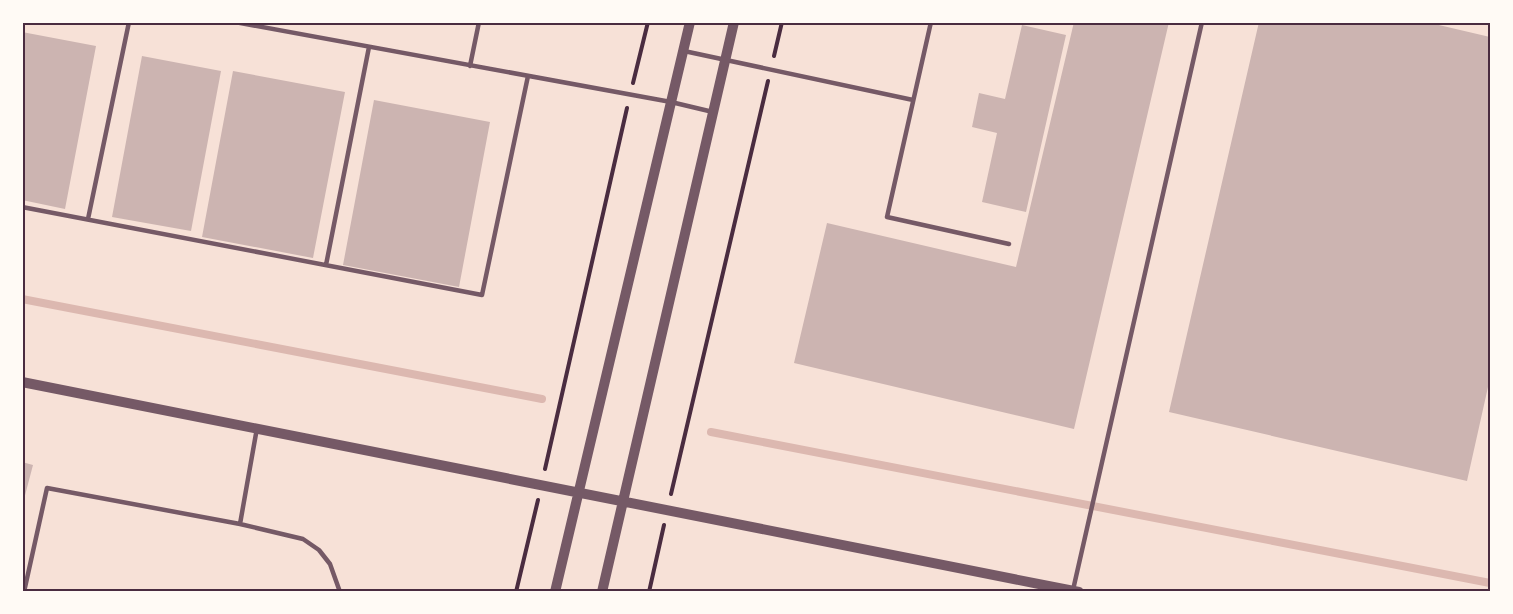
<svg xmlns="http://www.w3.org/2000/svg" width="1513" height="614" font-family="Literata,serif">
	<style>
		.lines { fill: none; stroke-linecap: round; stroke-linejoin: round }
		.stream { stroke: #dcb8b0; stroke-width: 8 }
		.building { fill: #ccb4b1 }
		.path { stroke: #4a2c40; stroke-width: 4 }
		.service { stroke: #755966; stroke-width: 4.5 }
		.tertiary { stroke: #755966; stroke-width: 10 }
		.neatline { fill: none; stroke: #4a2c40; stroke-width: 2 }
	</style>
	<rect width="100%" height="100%" fill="#f7e1d7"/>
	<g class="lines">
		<!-- stream -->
		<path class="stream" d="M22 299 542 399
			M711 432 1490 583"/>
	</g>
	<!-- building -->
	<path class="building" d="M1074 22H1169L1074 429 794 363 827 223 1016 267Z
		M1259 22H1426L1490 37V378L1467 481 1169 412Z
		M1022 25 1066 35 1026 212 982 202 997 133 972 127 979 93 1005 99Z
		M22 32 96 46 65 209 22 200Z
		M142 56 221 71 191 231 112 217Z
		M233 71 345 92 313 258 202 237Z
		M374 100 490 122 459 287 343 265Z
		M22 462 33 465 23 503H22Z"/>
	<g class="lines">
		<!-- path -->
		<path class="path" d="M774 56 782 22
			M633 83 648 22
			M545 469 627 108
			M671 494 768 81
			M516 592 538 500
			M649 592 664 525"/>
		<!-- service -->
		<path class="service" d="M235 22 671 102 713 112
			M931 22 887 217 1009 244
			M684 51 913 100
			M470 66 479 22
			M22 207 482 295 528 76
			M88 219 129 22
			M326 265 369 47
			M240 524 257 428
			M1073 590 1202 22
			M24 592 47 488 240 524 303 539 319 550 330 564 340 592"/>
		<!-- tertiary -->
		<path class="tertiary" d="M22 382 1079 592
			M555 592 690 22
			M602 592 734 22"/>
	</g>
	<!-- border -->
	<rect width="1513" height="614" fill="none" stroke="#fffaf5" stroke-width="48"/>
	<rect x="24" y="24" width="1465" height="566" class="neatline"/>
</svg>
